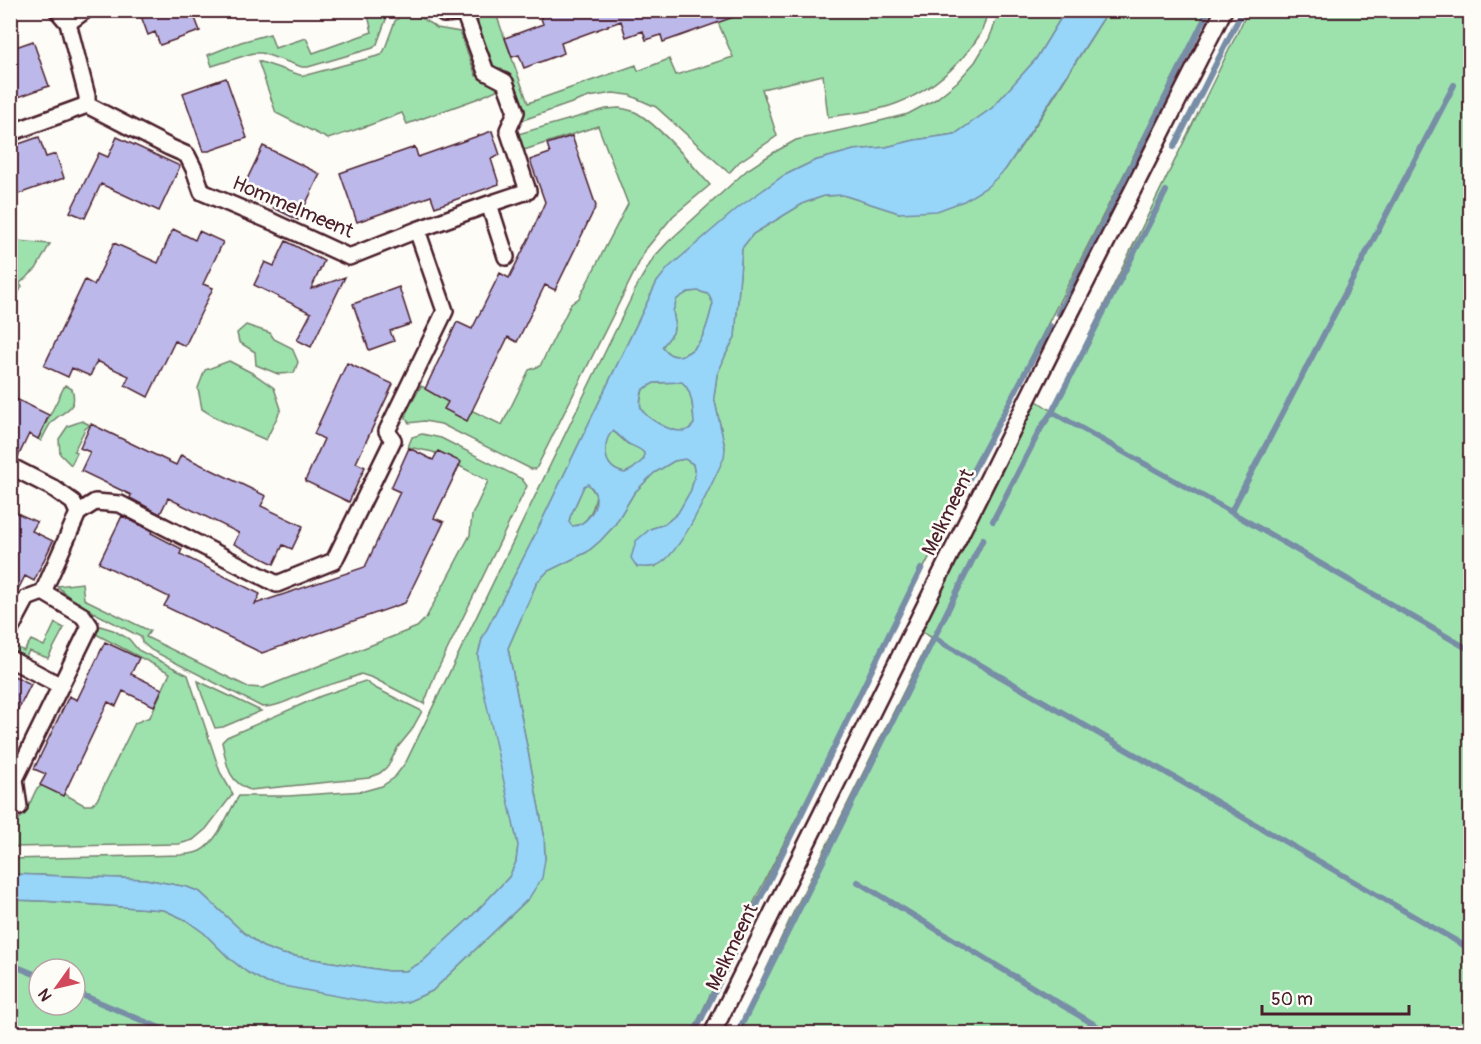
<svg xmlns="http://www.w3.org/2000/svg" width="1481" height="1044" font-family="Pangolin,sans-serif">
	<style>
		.green { fill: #9de2ad; stroke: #74806c; stroke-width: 1.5; fill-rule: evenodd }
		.water { fill: #97d6f8; stroke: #788da6; stroke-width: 1.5; fill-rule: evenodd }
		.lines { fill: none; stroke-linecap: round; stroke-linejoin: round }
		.stream { stroke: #788da6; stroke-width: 6 }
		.building { fill: #bdb8ea; stroke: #4a1f2b; stroke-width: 1.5 }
		.street-casing { stroke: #4a1f2b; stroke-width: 20 }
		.street { stroke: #fdfcf7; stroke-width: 15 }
		.labels { text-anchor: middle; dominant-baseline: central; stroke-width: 5; stroke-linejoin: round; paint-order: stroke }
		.street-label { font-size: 20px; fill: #4a1f2b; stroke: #fdfcf7 }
	</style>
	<rect width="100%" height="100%" fill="#fdfcf7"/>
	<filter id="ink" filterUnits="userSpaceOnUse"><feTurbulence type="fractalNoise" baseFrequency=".0167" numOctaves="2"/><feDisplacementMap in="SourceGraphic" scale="12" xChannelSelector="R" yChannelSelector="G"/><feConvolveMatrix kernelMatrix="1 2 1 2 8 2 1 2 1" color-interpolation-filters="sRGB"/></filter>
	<g filter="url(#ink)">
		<!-- green -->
		<path class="green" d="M367 11H389L377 44 373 48 308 67H302L262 53H253L212 66 208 55 241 42 270 34 275 48 306 38 313 53 372 32Z
			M485 11H491L496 14 528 103 636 65 638 71 669 59 676 75 733 57 713 11H988C986 18 984 26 981 33 958 71 918 101 874 110 859 113 843 115 828 117L823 75 762 89 777 136 739 162 729 173 656 107 629 95 613 93 589 97 523 120 508 76 490 65 477 29V23L479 17Z
			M1000 11H1067L1059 21 1036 59 992 108 955 134 915 140 886 147 854 150 814 161 783 176 657 282 532 541 482 639 478 655 518 845 516 862 509 877 471 917 422 962 406 971H388L282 954 263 947 243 932 200 892 187 887 145 879 11 874 10 859 181 855C187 854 194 854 200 851 218 842 228 812 239 796H288L364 791 382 786 394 778 406 762 639 282 654 257 668 242 747 170 773 153 796 140 856 127 908 114 936 99 957 82 975 62 989 39Z
			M1108 11H1207L758 894 692 1033 11 1034V900L43 901 164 910 186 920 204 933 229 958 247 972 267 983 407 1002 432 991 529 898 545 859 544 834 508 648 537 582 548 571 587 552 600 541 614 526 634 493 654 473 674 461 685 459 693 464 695 475 691 490 678 513 665 524 650 529 656 566 725 448 714 397 717 375 726 354 735 337 742 248 753 234 804 203 824 196 843 195 899 213 1005 170 1043 114ZM39 969H75V1005H39Z
			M1248 11H1470V1033L736 1034 792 915 931 637 920 631 1037 401 1052 411Z
			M413 15 420 17 437 28 460 32 476 76 481 75 501 88 479 98 407 124 402 113 367 126 328 139 276 113 258 61 303 76 381 55 384 51 395 21 401 16Z
			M619 108C625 109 632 110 637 113 662 128 690 163 710 185L673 216 646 249 536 469H531L441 424 424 421 409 423 406 418V413L421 386 502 425 529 370 540 366 571 304 579 298 628 204 598 126 521 151 517 139 518 134 606 109Z
			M17 241 50 244 36 269 19 284 22 286 11 308V244Z
			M698 291 708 294 713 303C708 322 704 347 683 355 673 358 668 354 662 347L673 333 675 323 673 311 677 298 688 292Z
			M246 325 270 333 274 339 292 348 298 362 294 373 278 374 256 365 255 352 239 342 237 333Z
			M229 361 254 374 274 388 281 409 266 440 218 419 202 409 198 388 205 370Z
			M682 382C693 391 693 410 694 424 691 428 688 431 682 432 671 432 646 419 641 408 639 402 642 395 643 389L654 383Z
			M65 385 72 389C79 411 62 410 51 423 47 428 44 436 41 441L38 439Z
			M82 421 90 425 85 429 74 451 77 453 71 465 60 454 59 439 68 426Z
			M613 431 628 444 639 447 644 453V459L633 469 625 473C620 472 615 470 611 466 603 458 604 437 613 431Z
			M422 434 441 438 522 479 527 486 435 675 424 704 373 678 361 674C345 681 327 685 311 691 295 697 279 707 262 707L151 650 142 642 141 637 93 612 84 611 57 586 82 583 84 599 150 631 146 637 248 687 263 688 417 627 426 618 470 535 472 515 488 481 433 452 408 447 412 437Z
			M588 483 596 495C594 508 588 526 572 526L569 522 570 517 584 486Z
			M55 623 64 628 48 658 29 651 23 662 12 657 17 647 24 651 31 640 44 646Z
			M100 626 113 630 129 639 138 650 188 675 220 772 233 794 206 829 193 840 179 844 11 847 10 817 18 820 25 814 36 790 45 783 84 805H91L97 800 135 723 150 717 170 673 90 631Z
			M198 681 261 711 223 727 215 728 202 695Z
			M365 681 375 688 422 711 411 731 398 747 388 766 380 773 369 778 250 790C227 781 227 764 222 742L227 737 321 696Z"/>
		<!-- water -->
		<path class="water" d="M1067 11H1108L1042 114 1005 170 987 187 964 201 937 211 899 213 843 195 824 196 804 203 753 234 742 248 735 337 726 354 717 375 714 397 725 448 724 458C712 482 680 559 655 566 650 568 643 567 637 567L631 558 636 541 650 529 665 524 678 513 691 490 695 475 693 464 685 459 674 461 654 473 634 493 614 526 600 541 587 552 548 571 537 582 508 648 544 834 545 859 542 878 529 898 432 991 407 1002 385 1005 267 983 247 972 229 958 204 933 186 920 164 910 43 901 11 900V874L145 879 187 887 200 892 243 932 263 947 282 954 388 971H406L422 962 471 917 509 877 516 862 518 845 479 670 478 655 482 639 532 541 657 282 668 268 739 207 783 176 814 161 854 150 886 147 915 140 955 134 992 108 1036 59 1059 21ZM698 291 708 294 713 303C708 322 704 347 683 355 673 358 668 354 662 347L673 333 675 323 673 311 677 299 688 292ZM682 382C693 391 693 410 694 424 691 428 688 431 683 431 671 432 646 419 641 408 639 402 641 395 643 389L654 383ZM613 431C618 434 621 438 626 442 632 447 639 447 644 453V459L633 469 625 473C620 472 615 470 612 467 603 459 604 438 613 431ZM588 484C592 487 595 491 596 497 597 509 586 526 572 526L569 522 570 517 584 486Z"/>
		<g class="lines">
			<!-- stream -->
			<path class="stream" d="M1174 147 1243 10
				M1058 313 1209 10
				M1052 412 1166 191
				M1231 512 1454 85
				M993 521 1041 428 1052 412 1231 512 1470 650
				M939 535 1050 326
				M934 638 983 539
				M858 882 1110 1034
				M10 964 39 976
				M75 992 174 1034
				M694 1034 921 569
				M737 1034 934 638 1470 949"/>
		</g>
		<!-- building -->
		<path class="building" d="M155 10H192L200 31 160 45 155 32 148 35 141 16Z
			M538 10H745V13L663 42 661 35 646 40 643 31 626 37 621 21 561 43 564 53 524 68 519 55 512 57 505 38 543 24Z
			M33 41 49 86 10 100V49Z
			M226 78 247 138 209 151H203L183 93Z
			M492 131 500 155 491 159 499 184 435 207 431 196 357 222 340 173 415 147 418 157Z
			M572 136 596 206 555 290 545 285 517 342 508 337 467 421 444 409 448 402 425 389 457 322 472 329 500 273 509 278 530 236 545 202 530 160 550 153 547 144Z
			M39 137 46 157 56 154 64 178 10 197V147Z
			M117 137 180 166 159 211 101 184 85 218 70 212 99 153 108 157Z
			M263 146 320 174 298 220 241 192Z
			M173 229 195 240 199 231 223 242 203 284 213 288 185 346 175 341 148 397 125 385 129 376 97 361 90 376 72 368 68 377 44 366 85 280 94 285 114 243 158 263Z
			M286 241 324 261 311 289 345 277 311 347 297 340 311 313 254 285 265 262 274 266Z
			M399 287 411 324 390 331 394 341 369 350 353 304Z
			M347 363 393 384 356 463 365 467 349 502 305 481 324 439 314 434Z
			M10 396 49 415 38 439 29 434 17 459 10 456Z
			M91 424 176 465 181 455 266 496 261 506 303 526 292 549 283 545 274 564 234 544 239 533 168 498 160 514 130 498 131 495 81 471 90 452 80 448Z
			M409 448 433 460 438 451 461 462 434 518 444 522 405 603 262 653 164 606 169 597 99 563 122 516 152 531 151 533 182 549 180 554 260 594 255 604 365 567 400 492 391 488Z
			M10 510 37 522 32 531 53 541 34 581 25 576 10 605Z
			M105 642 139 658 131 674 162 689 154 706 123 691 116 706 108 702 63 796 40 785 46 774 34 769 69 696 77 700Z
			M10 674 31 684 10 726Z"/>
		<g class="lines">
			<!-- street casing -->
			<g class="street-casing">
				<path id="street" d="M57 10 68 23 87 96V105
					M441 10 444 14 464 12 468 10
					M464 12 486 72 505 82 516 112 508 130 528 191 489 204
					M68 23 86 10
					M10 133 87 105 169 147 187 155 194 169 202 192 273 222 349 257 417 230 445 311 387 431 393 440 334 561 277 584 120 504 95 502 78 513 43 592
					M417 230 489 204 506 257
					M10 466 53 488 73 502 78 513
					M10 630 27 598 43 592 83 616 90 626 15 779 19 807
					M10 659 61 686
					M712 1034 1064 326 1224 10"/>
			</g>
			<!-- street -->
			<use href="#street" class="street"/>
		</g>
	</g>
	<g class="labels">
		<!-- street labels -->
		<g class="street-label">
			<text transform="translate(293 207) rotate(23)">Hommelmeent</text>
			<text transform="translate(948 512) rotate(-64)">Melkmeent</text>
			<text transform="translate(732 947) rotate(-64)">Melkmeent</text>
		</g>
	</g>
	<!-- margin -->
	<rect width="1481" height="1044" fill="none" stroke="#fdfcf7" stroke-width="36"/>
	<rect x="18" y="18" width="1445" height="1008" fill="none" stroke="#4a1f2b" stroke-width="2" filter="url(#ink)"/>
	<!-- north arrow -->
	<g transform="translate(57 987) rotate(236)"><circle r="28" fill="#fdfcf7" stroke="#b5a4a5" stroke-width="1.5"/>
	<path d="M0-4.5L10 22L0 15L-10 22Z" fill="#d1495b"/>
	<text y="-9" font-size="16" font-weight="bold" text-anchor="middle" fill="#4a1f2b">N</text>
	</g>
	<!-- scale -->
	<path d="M1262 1005v9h147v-9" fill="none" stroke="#4a1f2b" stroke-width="3"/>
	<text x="1271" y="1005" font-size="18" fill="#4a1f2b" stroke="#fdfcf7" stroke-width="4.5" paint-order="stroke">50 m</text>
</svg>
